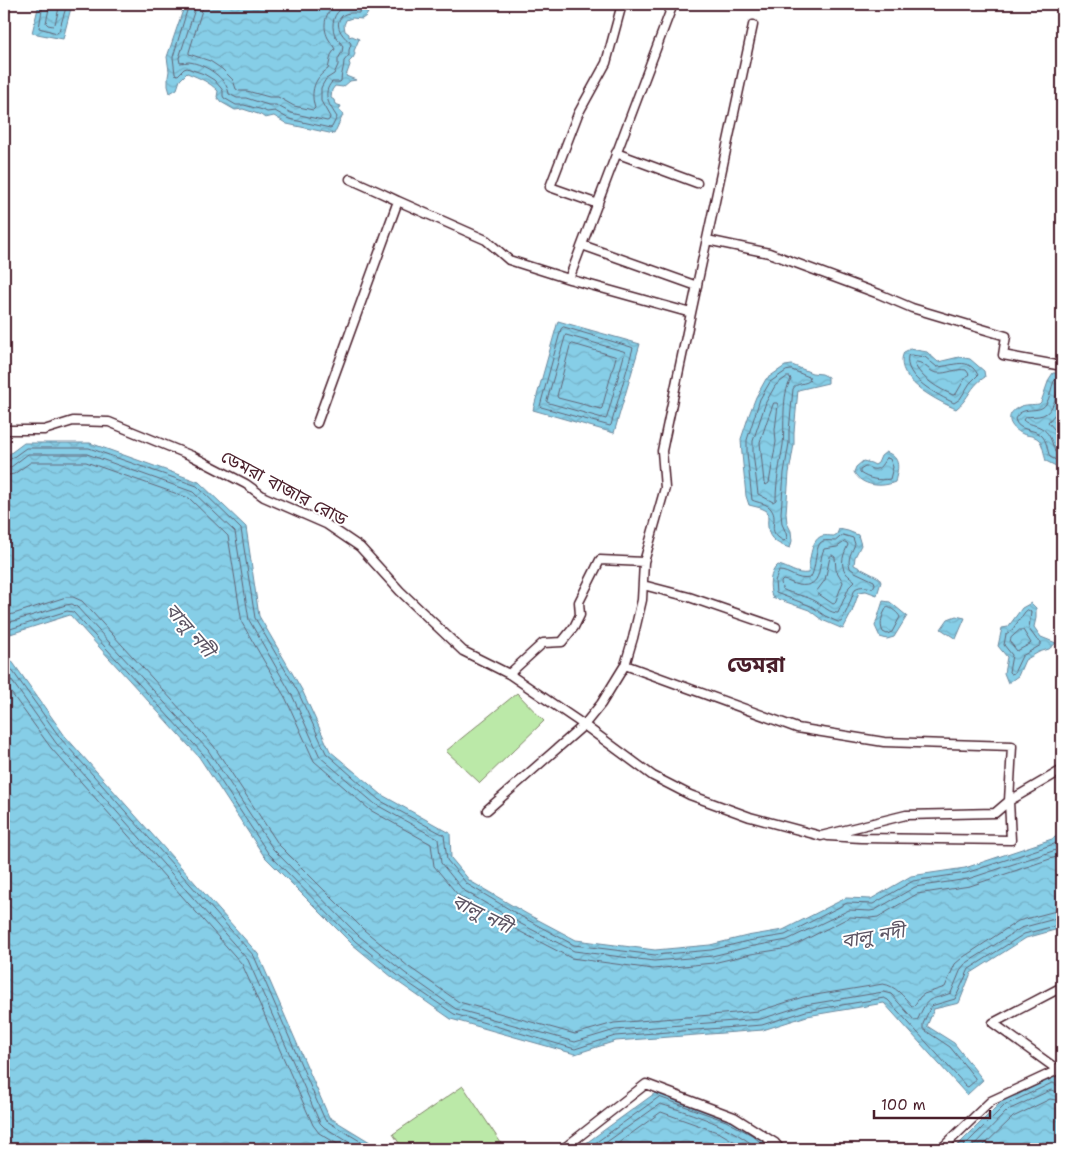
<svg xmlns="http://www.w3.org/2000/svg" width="1066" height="1153" font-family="'Shantell Sans','Noto Sans Bengali',sans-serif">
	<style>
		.green { fill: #bbe9a8; stroke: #82846a }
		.water { fill: url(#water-waves); stroke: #6e889c }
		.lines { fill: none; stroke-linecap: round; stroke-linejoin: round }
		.shore { stroke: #626576; stroke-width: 1 }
		.street-casing { stroke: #4a1f2b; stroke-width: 11 }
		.street { stroke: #fff; stroke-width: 8 }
		.labels { text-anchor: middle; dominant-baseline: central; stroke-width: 4; stroke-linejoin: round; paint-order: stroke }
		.street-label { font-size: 18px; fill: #4a1f2b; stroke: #fff }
		.water-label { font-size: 19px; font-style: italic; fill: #5c5463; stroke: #fff }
		.district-label { font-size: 22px; font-weight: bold; fill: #4a1f2b; stroke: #fff }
	</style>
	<defs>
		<pattern id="water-waves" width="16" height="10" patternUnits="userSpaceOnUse" patternTransform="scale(1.25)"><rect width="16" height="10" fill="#86cee7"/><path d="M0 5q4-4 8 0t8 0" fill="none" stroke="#75b0c6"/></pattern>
	</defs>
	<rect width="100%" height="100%" fill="#fff"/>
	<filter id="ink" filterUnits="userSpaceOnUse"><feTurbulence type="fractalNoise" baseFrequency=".02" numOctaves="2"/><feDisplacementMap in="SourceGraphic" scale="10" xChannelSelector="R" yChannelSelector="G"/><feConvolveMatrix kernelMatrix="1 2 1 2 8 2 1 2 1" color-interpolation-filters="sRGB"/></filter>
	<g filter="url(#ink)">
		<!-- green -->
		<path class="green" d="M517 693 544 721 480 783 446 751Z
			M463 1086 505 1149H403L393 1134Z"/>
		<!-- water -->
		<path class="water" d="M39 4H72L63 39 32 33Z
			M185 4H367L370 6 364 8 366 12 368 13 366 16 362 19 352 18 346 20 344 25 345 31 349 34V37L352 36 359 39 354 51 355 54 353 58 349 62 350 65 346 76 356 80 350 81 343 87 335 86 332 90 331 98 334 100 335 104 341 106 339 110 343 115 334 134 287 124 274 116 265 118 261 115 243 109 235 110 221 102 217 97 218 91C209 82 200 78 187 73L180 80 177 89 170 93 168 86V77L169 71 167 57Z
			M558 321 640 344 614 433 533 410Z
			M910 349 927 352 938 362 959 357 970 359 984 371 985 377C970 386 969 399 956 409 938 401 901 383 902 360 902 357 903 355 904 352Z
			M792 365 812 373 822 374 828 377V383L798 390 794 432V444L789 473 786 513 787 523 791 531 792 541 790 548C780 545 768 540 768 527 767 521 769 518 767 511L761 508 749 505 746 496 742 454 741 439 749 415 756 397 766 379 785 366Z
			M1053 373H1062V469L1046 461C1044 455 1043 443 1038 439 1033 435 1027 436 1023 434 1010 428 1003 415 1019 407 1025 404 1033 405 1039 404L1041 402 1049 379Z
			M24 443H90L199 482 246 527 259 616 302 690 330 751 382 795 450 833 451 858 470 881 527 914 576 940 655 950 710 945 747 936 783 930 846 898 871 899 911 876 965 868 1052 839 1062 833V928L1026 938 971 973 959 1003 934 1009 927 1026 954 1043 983 1080 967 1095 884 1003 807 1016 763 1030 616 1041 575 1054 451 1019 398 982 352 944 264 856 199 757 70 615 4 636V458Z
			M886 452C902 458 898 469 895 482 882 488 861 486 854 472L856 467 863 461 871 463 875 465 878 463 881 456Z
			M839 529 848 531 858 535 861 545 855 557 854 565 879 578 881 582 877 595 866 591 859 592 852 612 843 629 822 620 809 610 772 597C769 587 769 572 778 565 789 567 796 575 808 573 810 563 810 540 822 536 825 535 830 536 834 536L837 534Z
			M883 601 890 602 907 616 894 637 887 639 880 637 875 626Z
			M1031 603 1036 608V618L1034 627 1041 637 1056 643 1049 649 1039 652 1025 660 1018 676 1008 683 1004 673 1007 657 998 646 1002 628 1008 627 1022 608Z
			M956 616 965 618 956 639 941 629 948 619Z
			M4 650 65 736 258 954 329 1117 370 1142 372 1149H6L4 1147Z
			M1056 1076 1062 1085V1149H954L1002 1101Z
			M658 1091 728 1116 754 1131 776 1149H578Z"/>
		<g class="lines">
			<!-- shore -->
			<path class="shore" d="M43 4 39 28 57 33 59 31 67 4
				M50 4 46 23 48 25 53 26 55 24 60 4
				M189 4 173 57 175 74 178 75 184 69 187 68 204 74 214 80 221 88 223 91V96L224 98 236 105H244L263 110 267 112 275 111 289 119 330 128 332 127 337 117C330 106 321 94 332 82H340L341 81C341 74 344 68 344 61L349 55V50L351 44 350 42C343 37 333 25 342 16 347 12 353 13 359 13L360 7 362 4
				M195 4V9L179 58 180 63C183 63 186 62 189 62 205 64 227 78 229 94L237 98H246L268 105H276L291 113 327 121 329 120 330 117 321 101V88L323 84 326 79 334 74 338 65V59L342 52 343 46C341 43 338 40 336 37 331 29 332 16 340 10 345 7 350 8 354 4
				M203 4 202 10 189 52V54L210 61 222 69 233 80 236 89 239 91H247L269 97H278L294 106 313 110 315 108C310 92 314 78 328 69L331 55 335 49C333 45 330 42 328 38 322 26 325 12 336 4
				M564 327 631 347 633 348 611 425 610 426 541 407 540 406 561 329Z
				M566 335 623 351 625 352 607 417 606 419 549 403 547 402Z
				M573 344 614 356 616 357 602 408 601 409 558 398 557 396 570 346Z
				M911 355 925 357 937 367C954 366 968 356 978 375L970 383 960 399 954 403C938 395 903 378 908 356Z
				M917 362C926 363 929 373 938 373 947 374 956 368 966 370L969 374 964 380 956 394 953 395C939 389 922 379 915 365V363Z
				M792 370 809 377 810 380C806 385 796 382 793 389L789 431V443L784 473 781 513 782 524 786 533 787 538 784 541C764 531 780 521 771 509 767 503 758 503 752 500L747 453V440L760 399 770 382 786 371Z
				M787 377H790L791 380C781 393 785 428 783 445 780 464 776 481 776 500L773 502 758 494 753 453V441L766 402 775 386Z
				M1062 378H1057L1054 381C1051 388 1050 398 1046 404 1039 415 1022 404 1015 419 1018 432 1033 428 1041 435 1047 440 1047 450 1050 457L1062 463
				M1062 384 1059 385C1056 395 1054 411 1043 415 1037 417 1031 416 1025 417L1023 420C1027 424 1029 423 1034 425 1049 429 1051 439 1055 452L1062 456
				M1062 399 1057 412 1048 422 1055 430 1062 448
				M774 403H777L778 405 775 430 776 442 769 483 766 485 764 483 760 442 767 421Z
				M887 458 890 459 893 467 890 479C878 481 869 479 860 473V470L865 467C867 467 870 468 872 469 881 471 882 462 887 458Z
				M4 462 8 461 26 448H89L197 486 241 529 255 618 298 692 326 753 379 800 444 835 447 860 467 884 524 918 574 945 655 955 711 950 748 941 785 935 847 903 873 904 913 881 966 873 1054 844 1062 839
				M4 468 11 467 28 454H87L193 492 235 532 249 620 292 695 320 757 375 804 438 839 441 863 463 890 521 924 574 951 654 961 712 956 749 947 787 940 849 910 870 911 875 910 915 887 968 879 1056 850 1062 846
				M4 476 14 474 31 462H86L189 498 228 536 242 623 286 699 314 761 370 810 431 844 434 866 458 895 517 930 571 958 653 969 713 963 751 954 789 948 850 917 870 918 878 917 917 894 970 886 1062 855
				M843 535 853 538 855 544C852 552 847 558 850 568L855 572 874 581 875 584 873 588C866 587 861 585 855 589L847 610 841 622H838L825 616 811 606 776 593 775 581 779 571C790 571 796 581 810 578 817 570 814 544 823 541 826 540 832 541 835 541Z
				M845 542 847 543 848 545C844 553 839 564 846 573 848 576 852 578 855 581L849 587 838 613C830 613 824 607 817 602 806 595 793 595 782 589L781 582 783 580C789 581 793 584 798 585 825 589 817 563 824 549L837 547Z
				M832 555 835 557 836 570 843 582 835 603 833 604 817 593 816 592 825 580 830 557Z
				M887 607C892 608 898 613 900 617L892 632 887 634 883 632C879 624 882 615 887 607Z
				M1028 610 1031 612 1029 629 1037 640 1041 642V645L1022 656 1014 673 1011 674 1009 672 1012 655 1004 645 1006 634 1012 630 1025 612Z
				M4 617 66 597H73L82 601 213 745 279 845 364 930 409 967 459 1002 575 1034 614 1023 759 1011 803 997 883 984C896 986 903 996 912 1006H914L920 997 924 994 945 987 955 964 962 958 1018 921 1056 911 1062 910
				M4 624 66 605 72 604 77 607 208 750 273 849 359 936 405 973 456 1009 575 1042 615 1030 761 1019 805 1005 883 992 891 994 914 1020H916L918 1019C929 994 928 1002 951 993L961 969 965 964 1021 928 1062 917
				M1020 630H1023L1031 643 1030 644 1017 651 1010 642 1011 638Z
				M4 631 67 611 73 612 203 754 268 853 355 941 401 978 454 1014 575 1049 615 1036 762 1025 806 1011 884 998 888 1000 966 1086 968 1087 975 1081V1078L950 1047 923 1029V1024L931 1006 955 999 969 969 1024 934 1062 924
				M4 659 61 739 254 956 325 1120 365 1144 367 1149
				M4 670 56 743 248 960 320 1123 324 1127 360 1149
				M4 683 51 748 242 964 313 1125 319 1133 346 1149
				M587 1149 659 1097 726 1121 752 1135 768 1149
				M597 1149 660 1104C694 1114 731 1126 758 1149
				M610 1149 661 1112 720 1133 747 1149
				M961 1149 1005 1105 1052 1083C1056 1083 1057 1088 1062 1087
				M970 1149 1008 1110 1051 1090 1062 1093
				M980 1149 1013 1117 1050 1099 1062 1101"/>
			<!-- street casing -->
			<g class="street-casing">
				<path id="street" d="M616 153 697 183
					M350 179 379 192 398 201
					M598 204 550 187 578 114 606 63 622 4
					M707 240 769 253 879 294 912 308 1006 336 1003 355 1062 366
					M582 245 697 286
					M569 279 673 4
					M317 423 398 201 486 240 509 260 569 279 691 313
					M4 430H44L73 421 109 422 192 456 246 484 264 497 326 524 360 547 400 591 463 651 509 674 584 725 653 776 690 795 750 817 821 836 906 815 995 813 1009 801 1062 770
					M643 585 689 597 776 627
					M625 665 797 728 884 742 1012 746 1009 801 1011 840 861 838 828 836
					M509 674 543 643 562 642 574 627 580 615 579 602 600 560 644 562 665 488 662 451 691 313 753 25
					M487 810 584 725 601 704 625 665 633 638 642 600 644 562
					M1062 987 993 1023 1058 1070H1062
					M563 1149 646 1084 734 1117 775 1143 780 1149
					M941 1149 991 1101 1058 1070"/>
			</g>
			<!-- street -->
			<use href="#street" class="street"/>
		</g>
	</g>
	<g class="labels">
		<!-- street labels -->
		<g class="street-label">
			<text transform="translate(284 488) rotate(28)">ডেমরা বাজার রোড</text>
		</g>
		<!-- water labels -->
		<g class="water-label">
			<text transform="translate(190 630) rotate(49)">বালু নদী</text>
			<text transform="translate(482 914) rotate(26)">বালু নদী</text>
			<text transform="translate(873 936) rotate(-10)">বালু নদী</text>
		</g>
		<!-- district labels -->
		<g class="district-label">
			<text x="756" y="664">ডেমরা</text>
		</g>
	</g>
	<!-- margin -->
	<rect width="1066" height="1153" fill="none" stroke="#fff" stroke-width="20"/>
	<rect x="10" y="10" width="1046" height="1133" fill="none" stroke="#4a1f2b" stroke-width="2" filter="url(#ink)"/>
	<!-- scale -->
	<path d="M874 1110v8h116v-8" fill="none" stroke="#4a1f2b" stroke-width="2.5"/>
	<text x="881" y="1110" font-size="15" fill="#4a1f2b" stroke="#ffffff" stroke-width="4" paint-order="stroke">100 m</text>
</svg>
